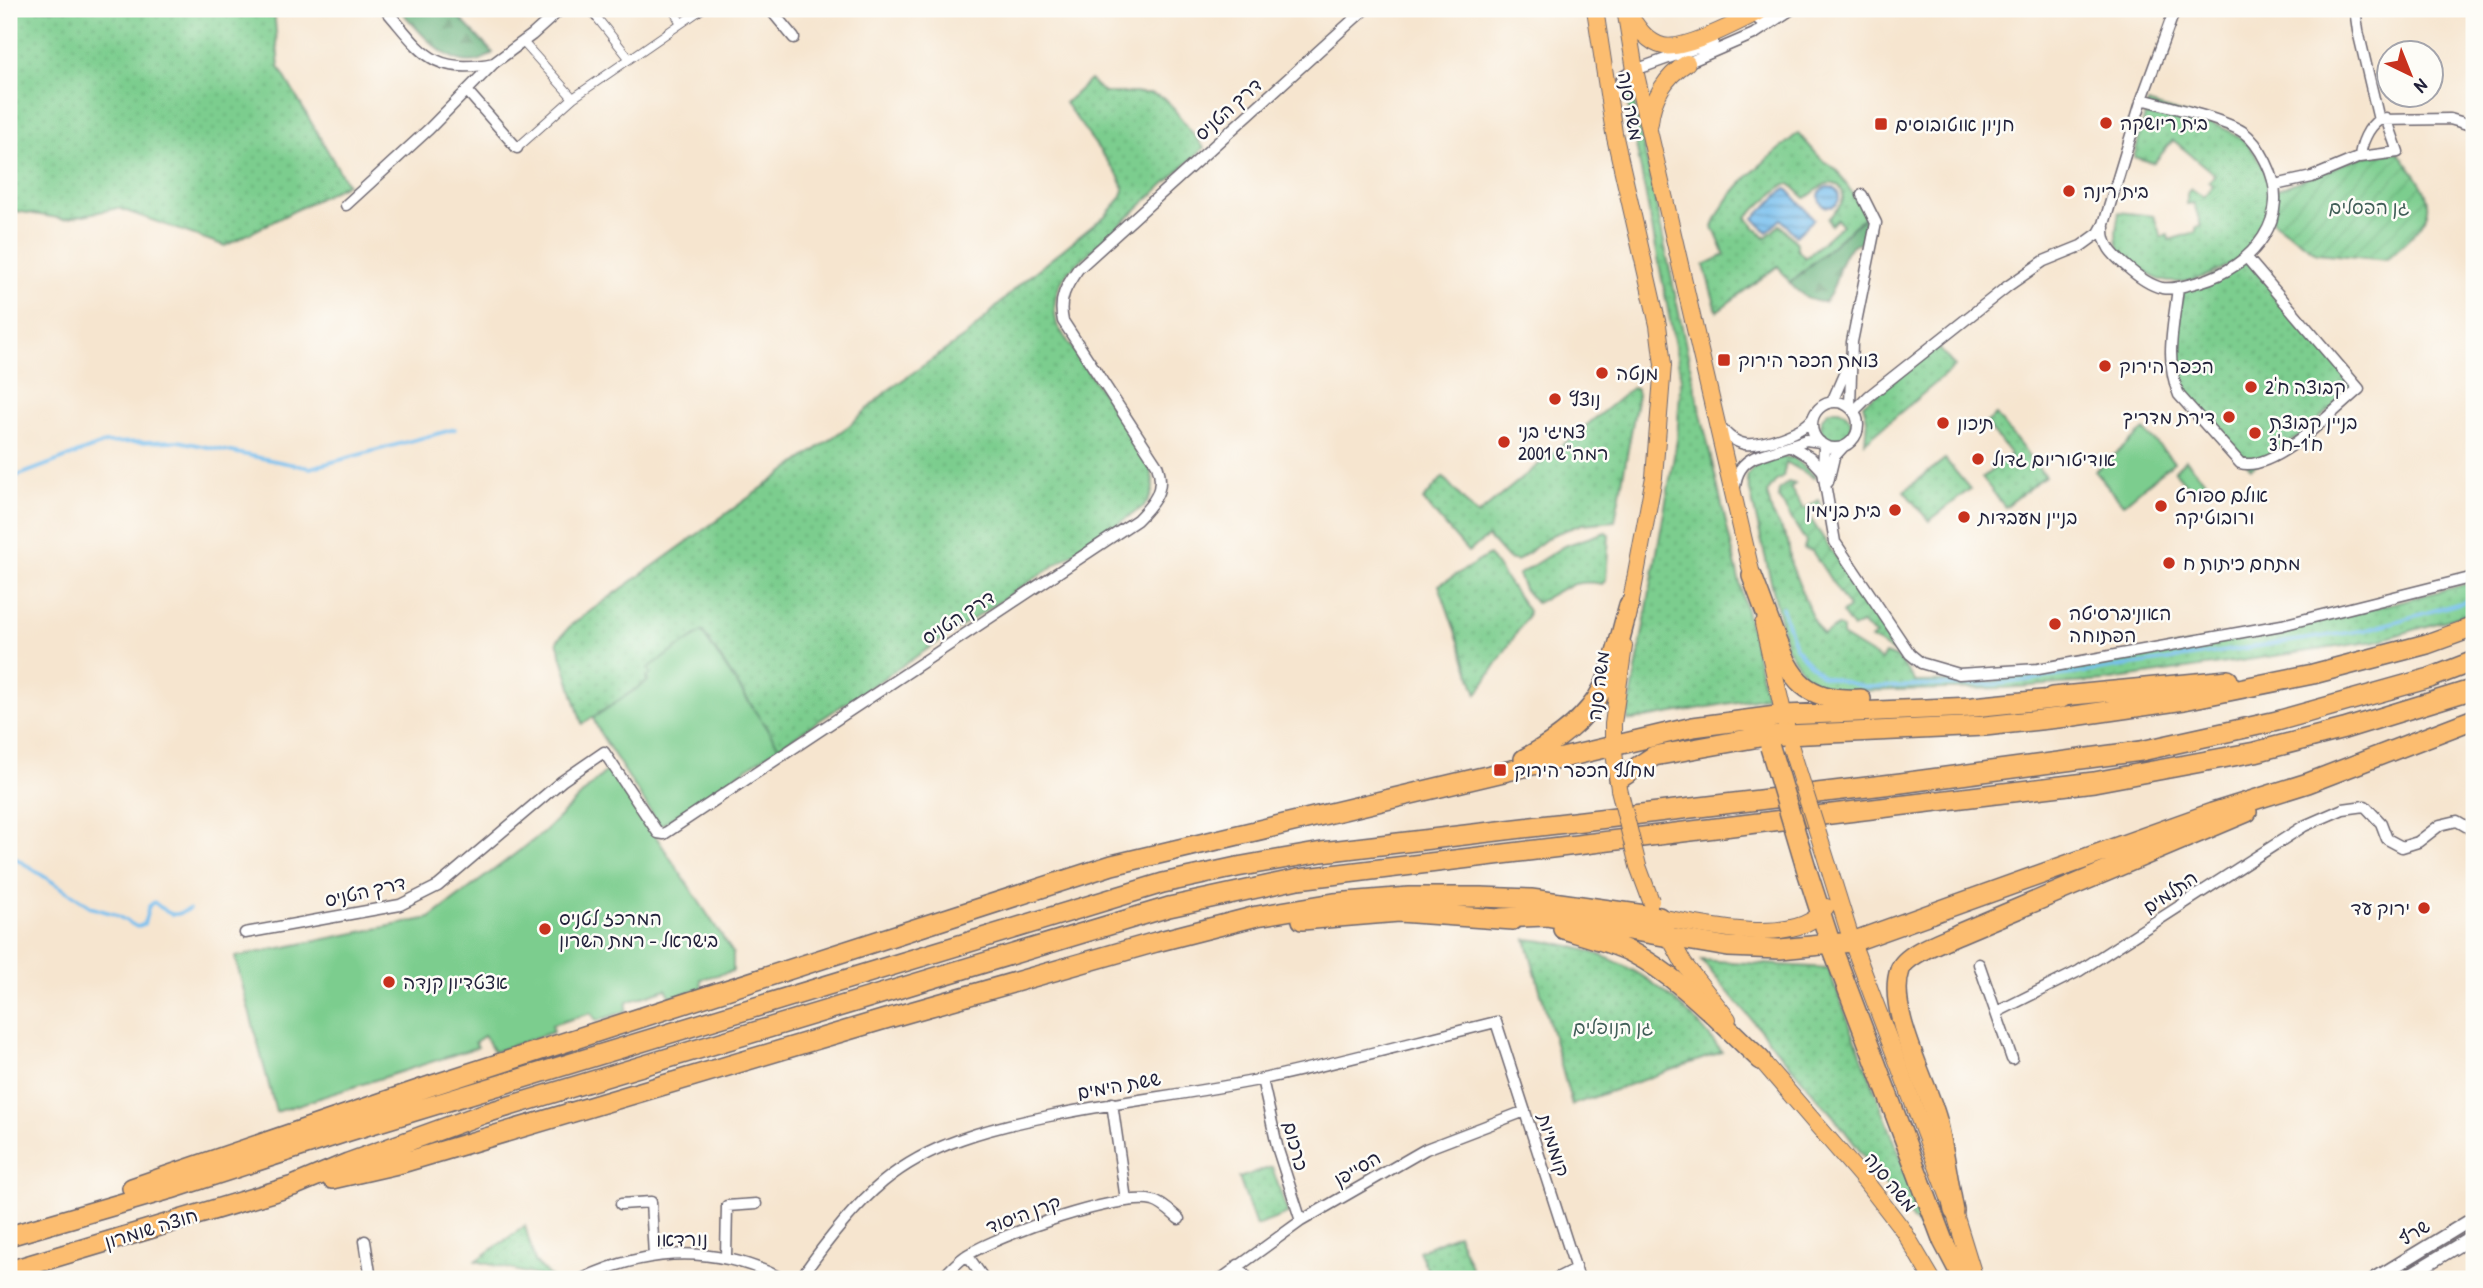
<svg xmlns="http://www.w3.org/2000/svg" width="2483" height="1288" font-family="'Patrick Hand','Playpen Sans Hebrew',sans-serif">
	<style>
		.grass { fill: url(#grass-dots); stroke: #4e7864; stroke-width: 2; fill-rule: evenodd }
		.forest { fill: url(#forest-firs); stroke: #43695a; stroke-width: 2 }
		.garden { fill: url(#garden-furrows); stroke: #4e7864; stroke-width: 2 }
		.pitch { fill: #7bcd8e; stroke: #4e7864; stroke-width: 2 }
		.water { fill: url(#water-rules); stroke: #4c7095; stroke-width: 2 }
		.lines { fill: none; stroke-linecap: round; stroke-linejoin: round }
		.stream { stroke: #77bfef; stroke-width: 3.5 }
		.pedestrian-casing { stroke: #6c666f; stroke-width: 10 }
		.minor-casing { stroke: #6c666f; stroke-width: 13 }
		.tertiary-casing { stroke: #6c666f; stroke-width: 15 }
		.primary-casing { stroke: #6c666f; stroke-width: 18 }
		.motorway-casing { stroke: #6c666f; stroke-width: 22 }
		.pedestrian { stroke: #fff; stroke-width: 8 }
		.minor { stroke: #fff; stroke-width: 10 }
		.tertiary { stroke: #fff; stroke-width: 12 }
		.primary { stroke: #fcbd6f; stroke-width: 16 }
		.motorway { stroke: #fcbd6f; stroke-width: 19 }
		.primary-bridge-casing { stroke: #6c666f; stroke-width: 18; stroke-linecap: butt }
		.motorway-bridge-casing { stroke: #6c666f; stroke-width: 22; stroke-linecap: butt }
		.primary-bridge { stroke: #fcbd6f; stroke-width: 16 }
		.motorway-bridge { stroke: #fcbd6f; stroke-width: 19 }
		.poi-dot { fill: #c8321e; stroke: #fdfcf7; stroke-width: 2.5 }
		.labels { text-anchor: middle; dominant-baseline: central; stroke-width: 5; stroke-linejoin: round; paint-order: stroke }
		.street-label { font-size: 19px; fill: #22223b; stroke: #fdfcf7 }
		.poi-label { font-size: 19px; fill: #22223b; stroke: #fdfcf7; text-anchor: start }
		.park-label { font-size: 19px; fill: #415e58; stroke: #fdfcf7 }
	</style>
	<defs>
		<pattern id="grass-dots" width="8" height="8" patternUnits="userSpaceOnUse" patternTransform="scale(1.75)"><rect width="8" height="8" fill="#7bcd8e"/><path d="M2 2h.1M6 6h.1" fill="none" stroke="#6ab07b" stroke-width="1.8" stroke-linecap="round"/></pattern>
		<pattern id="forest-firs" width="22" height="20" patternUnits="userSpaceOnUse" patternTransform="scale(1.75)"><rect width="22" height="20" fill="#64b079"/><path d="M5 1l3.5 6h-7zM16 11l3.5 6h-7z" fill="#528f64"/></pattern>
		<pattern id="garden-furrows" width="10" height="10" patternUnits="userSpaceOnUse" patternTransform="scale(1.75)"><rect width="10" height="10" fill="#7bcd8e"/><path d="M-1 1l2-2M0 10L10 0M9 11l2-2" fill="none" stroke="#6ab07b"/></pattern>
		<pattern id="water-rules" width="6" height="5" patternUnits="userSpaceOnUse" patternTransform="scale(1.75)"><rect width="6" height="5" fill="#77bfef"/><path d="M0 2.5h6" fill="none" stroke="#619bc3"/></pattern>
	</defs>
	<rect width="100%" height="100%" fill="#fdfcf7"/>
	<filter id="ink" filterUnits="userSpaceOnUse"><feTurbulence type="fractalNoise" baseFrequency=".0143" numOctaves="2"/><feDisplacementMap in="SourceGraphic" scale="14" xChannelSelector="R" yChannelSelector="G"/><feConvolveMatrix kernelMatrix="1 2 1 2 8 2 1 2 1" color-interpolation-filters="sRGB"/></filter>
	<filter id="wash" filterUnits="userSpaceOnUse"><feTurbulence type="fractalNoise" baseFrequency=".00686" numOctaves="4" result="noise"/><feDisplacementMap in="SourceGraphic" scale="28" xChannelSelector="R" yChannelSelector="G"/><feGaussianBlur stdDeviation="1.57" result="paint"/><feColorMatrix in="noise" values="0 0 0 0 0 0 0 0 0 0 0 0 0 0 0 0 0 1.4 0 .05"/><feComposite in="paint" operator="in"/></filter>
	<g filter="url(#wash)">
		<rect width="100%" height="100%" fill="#f6e5cf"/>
		<!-- grass -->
		<path class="grass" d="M9 9H274L279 67 347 184 225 246 118 208 64 219 9 210Z
			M1090 80 1104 93H1150L1166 99 1204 148 1067 273C1055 290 1052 304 1057 325L1147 461C1155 479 1157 492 1143 507L779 747 703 632 648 669 652 674 648 681 582 724 557 641 571 625 850 425 887 391 970 333 1021 283 1106 215 1121 198 1124 190 1119 177 1065 103Z
			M1631 87 1693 379 1766 697 1627 721 1677 439 1681 377 1625 88Z
			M2148 103C2173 112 2223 123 2242 139 2262 156 2276 190 2270 216 2262 253 2197 292 2160 280 2152 277 2144 271 2137 266 2114 248 2113 240 2119 212L2154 216 2161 237 2168 235 2169 240 2196 232V228L2201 226 2194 203 2187 204V193L2191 189 2204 197 2213 186 2209 182 2215 175 2173 140 2154 163 2134 157Z
			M1798 133 1822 160 1836 169 1867 215 1790 283 1778 266 1717 311 1704 265 1725 255 1713 227C1726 188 1768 160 1798 133ZM1785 184H1790L1805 198C1818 192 1823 178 1839 186 1850 201 1837 208 1828 219L1831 225 1837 219 1842 225 1805 258 1797 249V243L1780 225 1765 238 1746 217Z
			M2247 261 2357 386 2302 434 2251 468 2183 394C2166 362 2177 324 2183 290Z
			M1937 346 1955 367 1865 442 1867 419 1863 404Z
			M1632 388 1636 389 1638 394 1615 521 1582 524 1552 535 1517 561 1508 559 1488 537 1468 552 1423 500 1443 477 1477 515Z
			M1821 425a15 15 0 1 1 30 0a15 15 0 1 1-30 0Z
			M1996 415 2045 476 2005 507 1982 478 2011 455 1986 423Z
			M1784 457 1794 458 1816 477 1814 478 1786 462 1783 477 1775 482 1767 493 1772 513 1788 541 1791 564 1814 622 1823 635 1838 626 1843 629 1842 636 1881 660 1885 654 1897 658 1916 682 1994 681 2340 617 2474 582V612L2377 641 2104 681 2004 688 1841 691 1814 682 1805 676 1786 646 1747 478C1750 463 1771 461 1784 457Z
			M1945 459 1970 489 1929 521 1904 491Z
			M1606 532 1609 535 1606 580 1602 584C1570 578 1561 591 1536 603L1524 589 1518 575 1564 546Z
			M1489 555 1528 611 1527 617 1477 694 1439 585Z
			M1526 939C1612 946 1670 984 1722 1052L1572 1105Z
			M1701 960 1828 968 1937 1252 1834 1117Z
			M1272 1167 1288 1214 1256 1226 1239 1178Z
			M525 1226 535 1262 552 1279 476 1261Z
			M1457 1234 1473 1271 1454 1279H1432L1419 1251Z"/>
		<!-- forest -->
		<path class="forest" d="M399 9H451L493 53C456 82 422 33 399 9Z
			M1867 215 1871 223 1869 241C1833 241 1843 285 1824 302 1812 303 1797 292 1790 283Z"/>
		<!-- garden -->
		<path class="garden" d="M2398 152C2442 207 2438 214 2386 260L2317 253 2272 221 2276 190 2360 157Z
			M1788 482 1795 484 1790 488 1804 509 1819 500 1821 507 1808 515 1898 651H1892L1871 639 1876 635 1861 624 1853 628 1842 613 1849 608 1812 551 1804 549 1806 542 1778 497 1779 490Z"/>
		<!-- pitch -->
		<path class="pitch" d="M2144 430 2174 462 2123 504 2095 471Z
			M2186 460 2206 482 2193 492 2174 470Z
			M702 632 779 747 660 826 600 733 593 718 648 681 646 678 651 674 648 668Z
			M610 767 733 953V971L701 979 702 988 671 997 666 989 627 1002 626 1011 597 1021 591 1013 552 1025 553 1032 494 1052 484 1036 475 1042 478 1047 276 1112 235 957 430 918 543 833Z"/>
		<!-- water -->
		<path class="water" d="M1819 197a10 10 0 1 1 20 0a10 10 0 1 1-20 0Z
			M1786 188 1814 219 1796 236 1781 219 1767 232 1754 218Z"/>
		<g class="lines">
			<!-- stream -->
			<path class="stream" d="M9 479 105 443 178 441 310 468 455 429
				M1782 608 1795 646 1803 657 1822 676 1865 687 1998 684 2073 674 2366 630 2474 599
				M9 854 93 908 114 914 137 927 144 924 149 906 154 902C168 914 172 919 189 909"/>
		</g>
	</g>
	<g filter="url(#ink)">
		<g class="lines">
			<!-- pedestrian casing -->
			<g class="pedestrian-casing">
				<path id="pedestrian" d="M590 9 629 58
					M673 9 680 22
					M523 42 573 98
					M517 148 573 98 702 9"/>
			</g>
			<!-- minor casing -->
			<g class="minor-casing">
				<path id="minor" d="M385 9C422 51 431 76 494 63
					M770 9 794 38
					M2355 9 2358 31 2379 120
					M1759 20 1777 9
					M1687 63 1754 34 1792 9
					M468 92 517 148
					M1610 99 1624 76 1635 70 1713 42
					M2360 157 2398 152 2386 118
					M2275 185 2312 177 2360 157C2361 144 2368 127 2379 120L2450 119 2474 126
					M346 205 429 129 494 63 532 35 561 9
					M2104 227C2103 245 2112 254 2126 266 2136 275 2149 285 2162 288 2174 290 2187 285 2199 282 2253 267 2294 217 2266 162 2261 152 2253 139 2243 132 2223 119 2167 106 2142 99
					M2178 287C2174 325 2164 359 2179 395L2240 463C2273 473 2334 410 2359 389L2247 258
					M1812 425a23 23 0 1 1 46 0a23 23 0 1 1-46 0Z
					M1832 402 1848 365
					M1850 406 1852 342 1876 223 1862 195
					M1854 411 1869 396 2008 286 2044 261 2081 246 2099 233 2104 224 2142 99 2175 9
					M1718 424C1724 433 1734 442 1745 444 1761 446 1804 432 1813 418
					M1790 445 1810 457 1823 471
					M1824 446 1823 472 1835 542 1910 654 1921 663 1959 674 2038 669 2282 625 2474 577
					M1828 482 1834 457 1843 447
					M1735 487C1736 473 1742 463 1755 457L1806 440 1820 442
					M245 933 400 905 438 886 562 781 604 752 658 833 664 834 1137 520C1154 503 1166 489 1157 465L1063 321C1058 299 1066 286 1078 269L1365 9
					M1979 964 2012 1059
					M1997 1012 2079 971 2304 826 2343 809 2365 806 2381 823 2387 839 2402 847 2418 842 2440 825 2457 821 2469 828 2474 835
					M1262 1079 1278 1150 1301 1221
					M1112 1103 1126 1200
					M621 1204 651 1202 654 1256
					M365 1241 371 1279
					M967 1255 984 1279
					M726 1257 727 1206 756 1204
					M1238 1265 1248 1279
					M582 1279C649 1247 716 1245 783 1279
					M800 1279C823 1246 852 1208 883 1182 930 1143 990 1128 1049 1116 1120 1101 1192 1094 1263 1079 1341 1062 1418 1041 1496 1022L1579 1279
					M941 1279C950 1271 958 1260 969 1254 999 1235 1120 1192 1153 1201 1162 1203 1172 1213 1179 1219
					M1221 1279 1301 1221 1426 1149 1525 1111
					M1555 1279 1575 1269"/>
			</g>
			<!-- tertiary casing -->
			<g class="tertiary-casing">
				<path id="tertiary" d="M2374 1279 2474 1218
					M2403 1279 2474 1236"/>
			</g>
			<!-- primary casing -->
			<g class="primary-casing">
				<path id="primary" d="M1595 9 1614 133 1658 325 1663 365 1654 477 1628 617
					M1625 9 1635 70 1755 588
					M1628 13C1637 26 1646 42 1663 46 1685 51 1743 20 1764 9
					M1650 123C1652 98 1666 76 1687 63
					M1763 624 1786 725
					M1619 789 1613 745V724L1624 646
					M1828 865 1852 942 1954 1211 1975 1279
					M1659 917C1701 925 1798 949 1826 907
					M1665 929 1684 964 1728 1019
					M1755 1053 1866 1182 1903 1230 1932 1279"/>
			</g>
			<!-- motorway casing -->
			<g class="motorway-casing">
				<path id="motorway" d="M1752 576C1759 594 1766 613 1773 632 1791 680 1805 702 1861 699
					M2052 697 2228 680
					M1524 759C1555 742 1587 720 1603 688 1616 662 1621 632 1629 605
					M1619 779 1654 756 1765 736 1985 726 2067 717 2184 700 2313 674 2427 644 2474 627
					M1807 871 1831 945 1943 1241 1963 1279
					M1501 918 1546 916 1728 947 1780 949 1852 942 2212 813 2308 783 2474 719
					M1302 920 1399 912 1513 920
					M1563 929C1586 936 1610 942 1631 952 1681 978 1720 1022 1761 1060
					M332 1179 402 1163 882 1020 1156 942 1257 916 1334 903 1409 897H1481L1531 899 1659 917
					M132 1188 433 1085 1112 865 1693 727 1784 715 1973 707 2062 698
					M1954 1211C1948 1181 1944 1150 1937 1120 1926 1080 1886 1009 1900 970 1905 954 1943 941 1958 934L2247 812
					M9 1236 171 1189 349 1131 1163 883 1237 867 1322 852 1901 783 2141 751 2277 721 2430 678 2474 661
					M9 1271 293 1186 348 1163 483 1114 1169 907 1298 879 2094 782 2255 752 2344 729 2474 689"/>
			</g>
			<!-- pedestrian -->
			<use href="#pedestrian" class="pedestrian"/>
			<!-- minor -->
			<use href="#minor" class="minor"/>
			<!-- tertiary -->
			<use href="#tertiary" class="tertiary"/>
			<!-- primary -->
			<use href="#primary" class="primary"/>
			<!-- motorway -->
			<use href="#motorway" class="motorway"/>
			<!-- primary-bridge casing -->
			<g class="primary-bridge-casing">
				<path id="primary-bridge" d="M1791 748 1828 865
					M1619 789 1638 866 1651 901"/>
			</g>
			<!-- motorway-bridge casing -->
			<g class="motorway-bridge-casing">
				<path id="motorway-bridge" d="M1770 747 1807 871"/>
			</g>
			<!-- primary-bridge -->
			<use href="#primary-bridge" class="primary-bridge"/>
			<!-- motorway-bridge -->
			<use href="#motorway-bridge" class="motorway-bridge"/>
		</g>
	</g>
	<!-- markers -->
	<g class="poi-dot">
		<circle cx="2106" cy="123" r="7"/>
		<rect x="1874" y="117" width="14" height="14" rx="3.5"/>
		<circle cx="2069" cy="191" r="7"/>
		<rect x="1717" y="353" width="14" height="14" rx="3.5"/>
		<circle cx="2105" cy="366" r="7"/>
		<circle cx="1602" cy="373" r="7"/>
		<circle cx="2251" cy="387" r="7"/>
		<circle cx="1555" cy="399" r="7"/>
		<circle cx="2229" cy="417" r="7"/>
		<circle cx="1943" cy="423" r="7"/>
		<circle cx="2255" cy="433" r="7"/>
		<circle cx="1504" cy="442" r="7"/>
		<circle cx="1978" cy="459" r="7"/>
		<circle cx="2161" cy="506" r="7"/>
		<circle cx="1895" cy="510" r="7"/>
		<circle cx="1964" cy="517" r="7"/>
		<circle cx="2169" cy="563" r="7"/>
		<circle cx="2055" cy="624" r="7"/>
		<rect x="1493" y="763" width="14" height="14" rx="3.5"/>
		<circle cx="2424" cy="908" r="7"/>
		<circle cx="545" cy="929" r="7"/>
		<circle cx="389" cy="982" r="7"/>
	</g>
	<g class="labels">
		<!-- street labels -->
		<g class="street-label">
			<text transform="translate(1631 106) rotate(80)">משה סנה</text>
			<text transform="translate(1228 109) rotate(-42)">דרך הטניס</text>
			<text transform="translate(958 617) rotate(-33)">דרך הטניס</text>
			<text transform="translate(1598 686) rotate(-83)">משה סנה</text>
			<text transform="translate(365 891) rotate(-13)">דרך הטניס</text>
			<text transform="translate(2170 892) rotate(-34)">התלמים</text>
			<text transform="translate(1119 1085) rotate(-10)">ששת הימים</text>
			<text transform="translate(1554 1145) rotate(72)">קוממיות</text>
			<text transform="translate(1296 1146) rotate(75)">כרכום</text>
			<text transform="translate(1357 1168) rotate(-30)">הסייפן</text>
			<text transform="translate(1891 1182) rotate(51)">משה סנה</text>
			<text transform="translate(1023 1214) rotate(-20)">קרן היסוד</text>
			<text transform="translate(151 1228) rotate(-17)">חוצה שומרון</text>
			<text transform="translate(2414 1232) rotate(-31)">שרף</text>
			<text transform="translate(682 1239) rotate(-1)">נורדאו</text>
		</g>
		<!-- poi labels -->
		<g class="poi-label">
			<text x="2120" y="123">בית ריושקה</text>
			<text x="1895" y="124">חניון אוטובוסים</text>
			<text x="2083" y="191">בית רינה</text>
			<text x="1738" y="360">צומת הכפר הירוק</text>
			<text x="2119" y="366">הכפר הירוק</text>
			<text x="1616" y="373">מנטה</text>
			<text x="2265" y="387">קבוצה ח'2</text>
			<text x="1569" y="399">נוצץ</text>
			<text x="2215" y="417" text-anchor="end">דירת מדריך</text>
			<text x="2269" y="422">בניין קבוצת<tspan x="2269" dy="22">ח'1-ח'3</tspan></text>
			<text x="1957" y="423">תיכון</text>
			<text x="1518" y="431">צמיגי בני<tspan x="1518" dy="22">2001 רמה"ש</tspan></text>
			<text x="1992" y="459">אודיטוריום גדול</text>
			<text x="2175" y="495">אולם ספורט<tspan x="2175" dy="22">ורובוטיקה</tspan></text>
			<text x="1881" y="510" text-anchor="end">בית בנימין</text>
			<text x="1978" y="517">בניין מעבדות</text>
			<text x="2183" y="563">מתחם כיתות ח</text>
			<text x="2069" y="613">האוניברסיטה<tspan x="2069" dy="22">הפתוחה</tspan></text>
			<text x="1514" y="770">מחלף הכפר הירוק</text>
			<text x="2410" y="908" text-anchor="end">ירוק עד</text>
			<text x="559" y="918">המרכז לטניס<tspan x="559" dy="22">בישראל - רמת השרון</tspan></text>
			<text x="403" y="982">אצטדיון קנדה</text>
		</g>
		<!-- park labels -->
		<g class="park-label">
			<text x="2369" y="207">גן הפסלים</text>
			<text x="1613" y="1027">גן הנופלים</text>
		</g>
	</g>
	<!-- margin -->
	<rect width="2483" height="1288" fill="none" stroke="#fdfcf7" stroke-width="35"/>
	<!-- north arrow -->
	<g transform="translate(2410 74) rotate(137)"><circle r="33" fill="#fdfcf7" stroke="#a5a5ac" stroke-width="2"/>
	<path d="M0-5L12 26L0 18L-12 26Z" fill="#c8321e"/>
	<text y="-10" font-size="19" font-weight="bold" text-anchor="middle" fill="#22223b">N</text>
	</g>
</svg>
